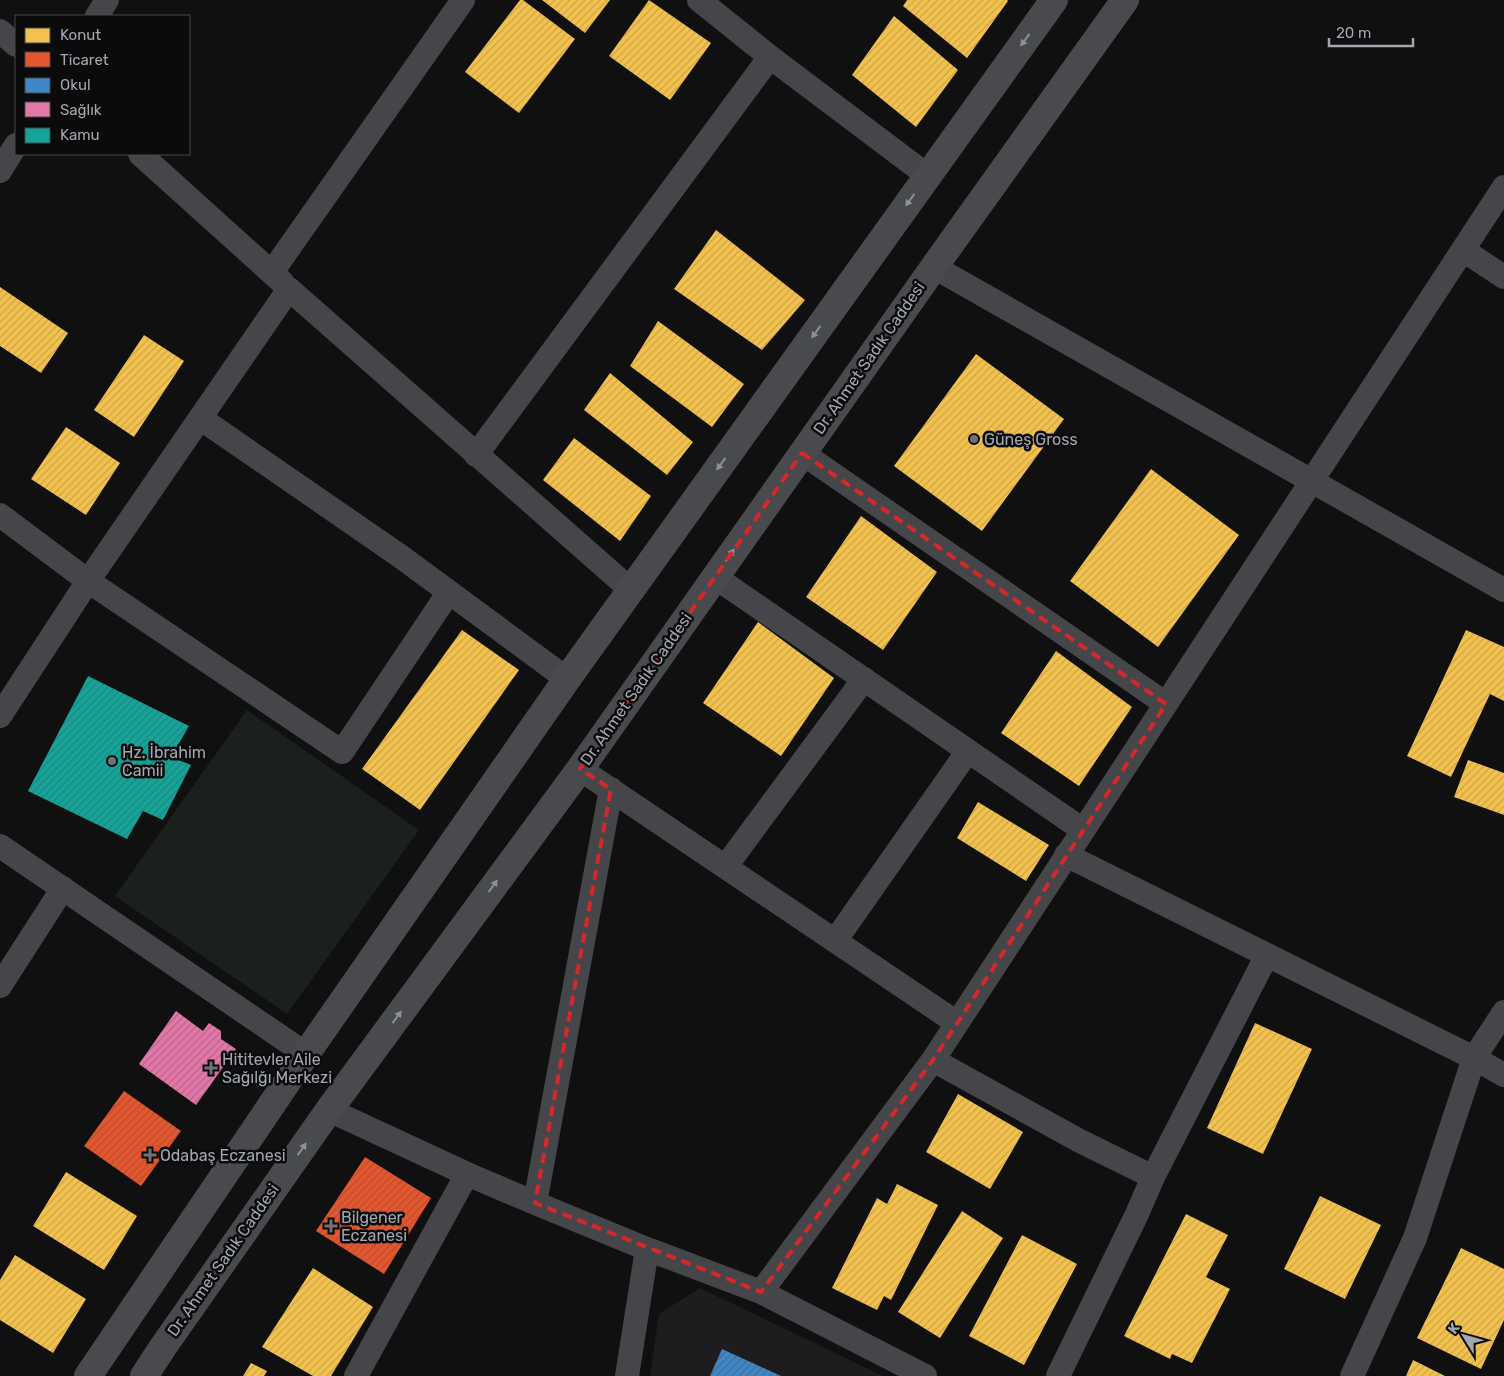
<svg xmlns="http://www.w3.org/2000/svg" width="1504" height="1376" font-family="Rubik,sans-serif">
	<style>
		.built { fill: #1d1d1f }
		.park { fill: #1a201b }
		.homes { fill: url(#homes-hatch) }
		.shops { fill: url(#shops-hatch) }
		.schools { fill: url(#schools-hatch) }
		.health { fill: url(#health-hatch) }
		.public { fill: url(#public-hatch) }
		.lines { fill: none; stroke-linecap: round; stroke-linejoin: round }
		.street { stroke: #444649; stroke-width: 24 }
		.secondary { stroke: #484a4d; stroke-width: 28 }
		.oneway { fill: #8c9097 }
		.marked { fill: none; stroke: #d62828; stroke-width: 4; stroke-dasharray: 10 6; stroke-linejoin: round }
		.poi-dot { fill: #6f7278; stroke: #0b0b0c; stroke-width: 2 }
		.labels { text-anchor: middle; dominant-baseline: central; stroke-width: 5; stroke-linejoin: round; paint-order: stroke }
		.street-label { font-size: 16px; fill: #a2a7b0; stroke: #0b0b0c }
		.poi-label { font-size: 16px; fill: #a2a7b0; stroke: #0b0b0c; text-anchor: start }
	</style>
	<defs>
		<pattern id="homes-hatch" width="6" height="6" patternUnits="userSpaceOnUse" patternTransform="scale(1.25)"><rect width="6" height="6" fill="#f2c14e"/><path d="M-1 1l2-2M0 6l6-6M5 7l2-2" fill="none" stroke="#cba449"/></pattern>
		<pattern id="shops-hatch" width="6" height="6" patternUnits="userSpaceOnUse" patternTransform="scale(1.25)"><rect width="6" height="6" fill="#e4572e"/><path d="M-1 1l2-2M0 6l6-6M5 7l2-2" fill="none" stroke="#b74e30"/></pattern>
		<pattern id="schools-hatch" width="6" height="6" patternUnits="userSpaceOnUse" patternTransform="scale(1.25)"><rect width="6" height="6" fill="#3f88c5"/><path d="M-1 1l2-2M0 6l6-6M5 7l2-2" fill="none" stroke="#3b6e9a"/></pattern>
		<pattern id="health-hatch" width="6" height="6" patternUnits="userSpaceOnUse" patternTransform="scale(1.25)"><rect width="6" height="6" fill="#e377a8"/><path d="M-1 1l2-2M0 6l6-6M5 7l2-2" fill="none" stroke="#b6668b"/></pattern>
		<pattern id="public-hatch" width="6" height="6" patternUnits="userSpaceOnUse" patternTransform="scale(1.25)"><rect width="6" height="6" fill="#17a398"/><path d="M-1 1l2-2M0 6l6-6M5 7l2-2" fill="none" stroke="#1e877f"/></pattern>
	</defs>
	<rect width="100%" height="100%" fill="#101011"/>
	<!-- built -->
	<path class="built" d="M700 1288 883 1376H650L659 1314Z"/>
	<!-- park -->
	<path class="park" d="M247 710 419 830 287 1014 115 896Z"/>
	<!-- homes -->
	<path class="homes" d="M520 0H523L575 39 519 113 465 72Z
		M542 0H610L585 33Z
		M649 0 711 43 670 100 609 56Z
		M907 0H1007L1008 1 967 58 903 6Z
		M894 16 958 70 916 127 852 75Z
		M716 230 805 300 762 350 674 289Z
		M0 287 68 333 41 373 0 346Z
		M658 321 744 384 712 427 630 366Z
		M144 335 184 361 134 437 94 410Z
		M976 354 1064 419 982 531 894 466Z
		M610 373 693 442 667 475 584 410Z
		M66 427 120 463 86 515 31 479Z
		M574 438 651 496 620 541 543 480Z
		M1151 469 1239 535 1158 647 1070 581Z
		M861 516 937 572 883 650 806 597Z
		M758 622 834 678 781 756 703 703Z
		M462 630 519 670 420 810 362 769Z
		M1466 630 1504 647V701L1490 694 1451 777 1407 756Z
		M1056 651 1132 707 1079 786 1001 733Z
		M1468 760 1504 773V815L1454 797Z
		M978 802 1049 845 1026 881 957 838Z
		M1255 1023 1312 1049 1263 1154 1207 1128Z
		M958 1094 1023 1132 990 1189 926 1152Z
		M66 1172 137 1216 104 1270 33 1226Z
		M897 1184 938 1205 891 1300 884 1296 877 1310 832 1288 877 1198 887 1204Z
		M1320 1196 1381 1225 1345 1299 1284 1269Z
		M962 1211 1003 1238 940 1338 898 1312Z
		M1186 1214 1228 1235 1206 1277 1230 1289 1192 1363 1172 1354 1170 1359 1124 1336Z
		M1022 1235 1077 1264 1024 1365 969 1336Z
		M1461 1248 1504 1269V1320L1481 1369 1417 1338Z
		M15 1255 86 1299 53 1353 0 1320V1280Z
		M313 1268 373 1307 331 1376H313L262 1347Z
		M1413 1360 1445 1376H1406Z
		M251 1363 267 1371 264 1376H243Z"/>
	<!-- shops -->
	<path class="shops" d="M124 1091 181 1131 141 1186 84 1146Z
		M365 1157 431 1198 384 1274 316 1231Z"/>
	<!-- schools -->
	<path class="schools" d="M722 1349 781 1376H710Z"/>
	<!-- health -->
	<path class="health" d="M176 1011 203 1031 209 1023 221 1031V1039L236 1049 196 1105 139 1064Z"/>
	<!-- public -->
	<path class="public" d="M88 676 189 726 171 757 191 765 163 820 143 811 127 839 28 791Z"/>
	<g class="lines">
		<!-- street -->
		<path class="street" d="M699 0 770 57 928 176
			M97 16 107 0
			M0 31 16 45
			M140 154 282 282
			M0 171 16 145
			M1463 250 1504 277
			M934 267 1504 590
			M272 272 463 0
			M200 418 400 556 567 679
			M802 453 1166 704
			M476 455 770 57
			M0 515 88 581 342 752 449 592
			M715 577 1083 830
			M0 716 88 581 289 289 631 590
			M580 769 957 1023
			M0 846 306 1054
			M1066 855 1474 1058 1504 1075
			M726 866 864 679
			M835 941 968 751
			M0 986 63 888
			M933 1060 1078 1140 1153 1177
			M329 1110 467 1174 535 1203 647 1249 761 1292 925 1376
			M535 1203 611 789
			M761 1292 933 1060 1504 187
			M356 1376 467 1174
			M627 1376 647 1249
			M1058 1376 1137 1214 1153 1177 1267 955
			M1352 1376 1415 1238 1474 1058 1504 1012"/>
		<!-- secondary -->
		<path class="secondary" d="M88 1376 306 1054 567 679 1054 0
			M144 1376 163 1347 329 1110 580 769 934 267 1125 0"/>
	</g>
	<!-- one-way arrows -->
	<defs><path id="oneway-solid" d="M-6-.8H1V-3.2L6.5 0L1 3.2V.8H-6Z" transform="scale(1.25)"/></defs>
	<g class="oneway">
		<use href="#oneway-solid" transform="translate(1025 40) rotate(126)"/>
		<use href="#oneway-solid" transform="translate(910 200) rotate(126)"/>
		<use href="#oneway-solid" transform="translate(816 332) rotate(126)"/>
		<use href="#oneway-solid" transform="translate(721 464) rotate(126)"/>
		<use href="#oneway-solid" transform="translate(730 555) rotate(-55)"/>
		<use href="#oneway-solid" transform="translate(493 886) rotate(-54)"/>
		<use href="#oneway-solid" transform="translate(397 1017) rotate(-54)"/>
		<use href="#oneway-solid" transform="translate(302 1149) rotate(-55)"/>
	</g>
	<!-- marked area -->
	<path class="marked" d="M802 453 1166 704 933 1060 761 1292 535 1203 611 789 580 769Z"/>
	<!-- markers -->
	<g class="poi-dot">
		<circle cx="974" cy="439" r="5"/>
		<circle cx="112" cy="761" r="5"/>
		<path d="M208.5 1060.5h5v5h5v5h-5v5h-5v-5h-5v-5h5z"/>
		<path d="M147.5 1147.5h5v5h5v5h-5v5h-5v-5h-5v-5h5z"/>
		<path d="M328.5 1218.5h5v5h5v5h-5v5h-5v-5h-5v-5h5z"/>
	</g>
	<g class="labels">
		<!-- street labels -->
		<g class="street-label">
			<text transform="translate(869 358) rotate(-55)">Dr. Ahmet Sadık Caddesi</text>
			<text transform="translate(636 689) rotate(-55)">Dr. Ahmet Sadık Caddesi</text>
			<text transform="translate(223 1260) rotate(-55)">Dr. Ahmet Sadık Caddesi</text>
		</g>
		<!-- poi labels -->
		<g class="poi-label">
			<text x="984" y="439">Güneş Gross</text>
			<text x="122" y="752">Hz. İbrahim<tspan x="122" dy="18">Camii</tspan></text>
			<text x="222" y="1059">Hititevler Aile<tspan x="222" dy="18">Sağılğı Merkezi</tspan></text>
			<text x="160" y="1155">Odabaş Eczanesi</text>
			<text x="341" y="1217">Bilgener<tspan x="341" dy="18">Eczanesi</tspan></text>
		</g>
	</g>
	<!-- legend -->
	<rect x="15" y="15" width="175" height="140" fill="#0b0b0c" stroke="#47494e"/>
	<rect x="25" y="28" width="25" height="15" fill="#f2c14e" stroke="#47494e"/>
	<text x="60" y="40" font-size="15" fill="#a2a7b0">Konut</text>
	<rect x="25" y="52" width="25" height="15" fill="#e4572e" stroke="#47494e"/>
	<text x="60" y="65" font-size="15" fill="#a2a7b0">Ticaret</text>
	<rect x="25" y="78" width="25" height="15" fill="#3f88c5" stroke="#47494e"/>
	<text x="60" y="90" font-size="15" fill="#a2a7b0">Okul</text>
	<rect x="25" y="102" width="25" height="15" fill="#e377a8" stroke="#47494e"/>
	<text x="60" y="115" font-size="15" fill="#a2a7b0">Sağlık</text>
	<rect x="25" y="128" width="25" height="15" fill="#17a398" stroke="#47494e"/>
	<text x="60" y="140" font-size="15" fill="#a2a7b0">Kamu</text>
	<!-- north arrow -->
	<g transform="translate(1464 1336) rotate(307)" stroke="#0b0b0c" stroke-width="4" paint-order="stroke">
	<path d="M0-4L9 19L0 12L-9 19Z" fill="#a2a7b0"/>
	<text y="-8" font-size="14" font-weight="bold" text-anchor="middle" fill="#a2a7b0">K</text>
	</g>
	<!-- scale -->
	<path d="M1329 38v8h84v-8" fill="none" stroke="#a2a7b0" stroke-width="2.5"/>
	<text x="1336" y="38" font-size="15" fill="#a2a7b0" stroke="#0b0b0c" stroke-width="4" paint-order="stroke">20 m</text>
</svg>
